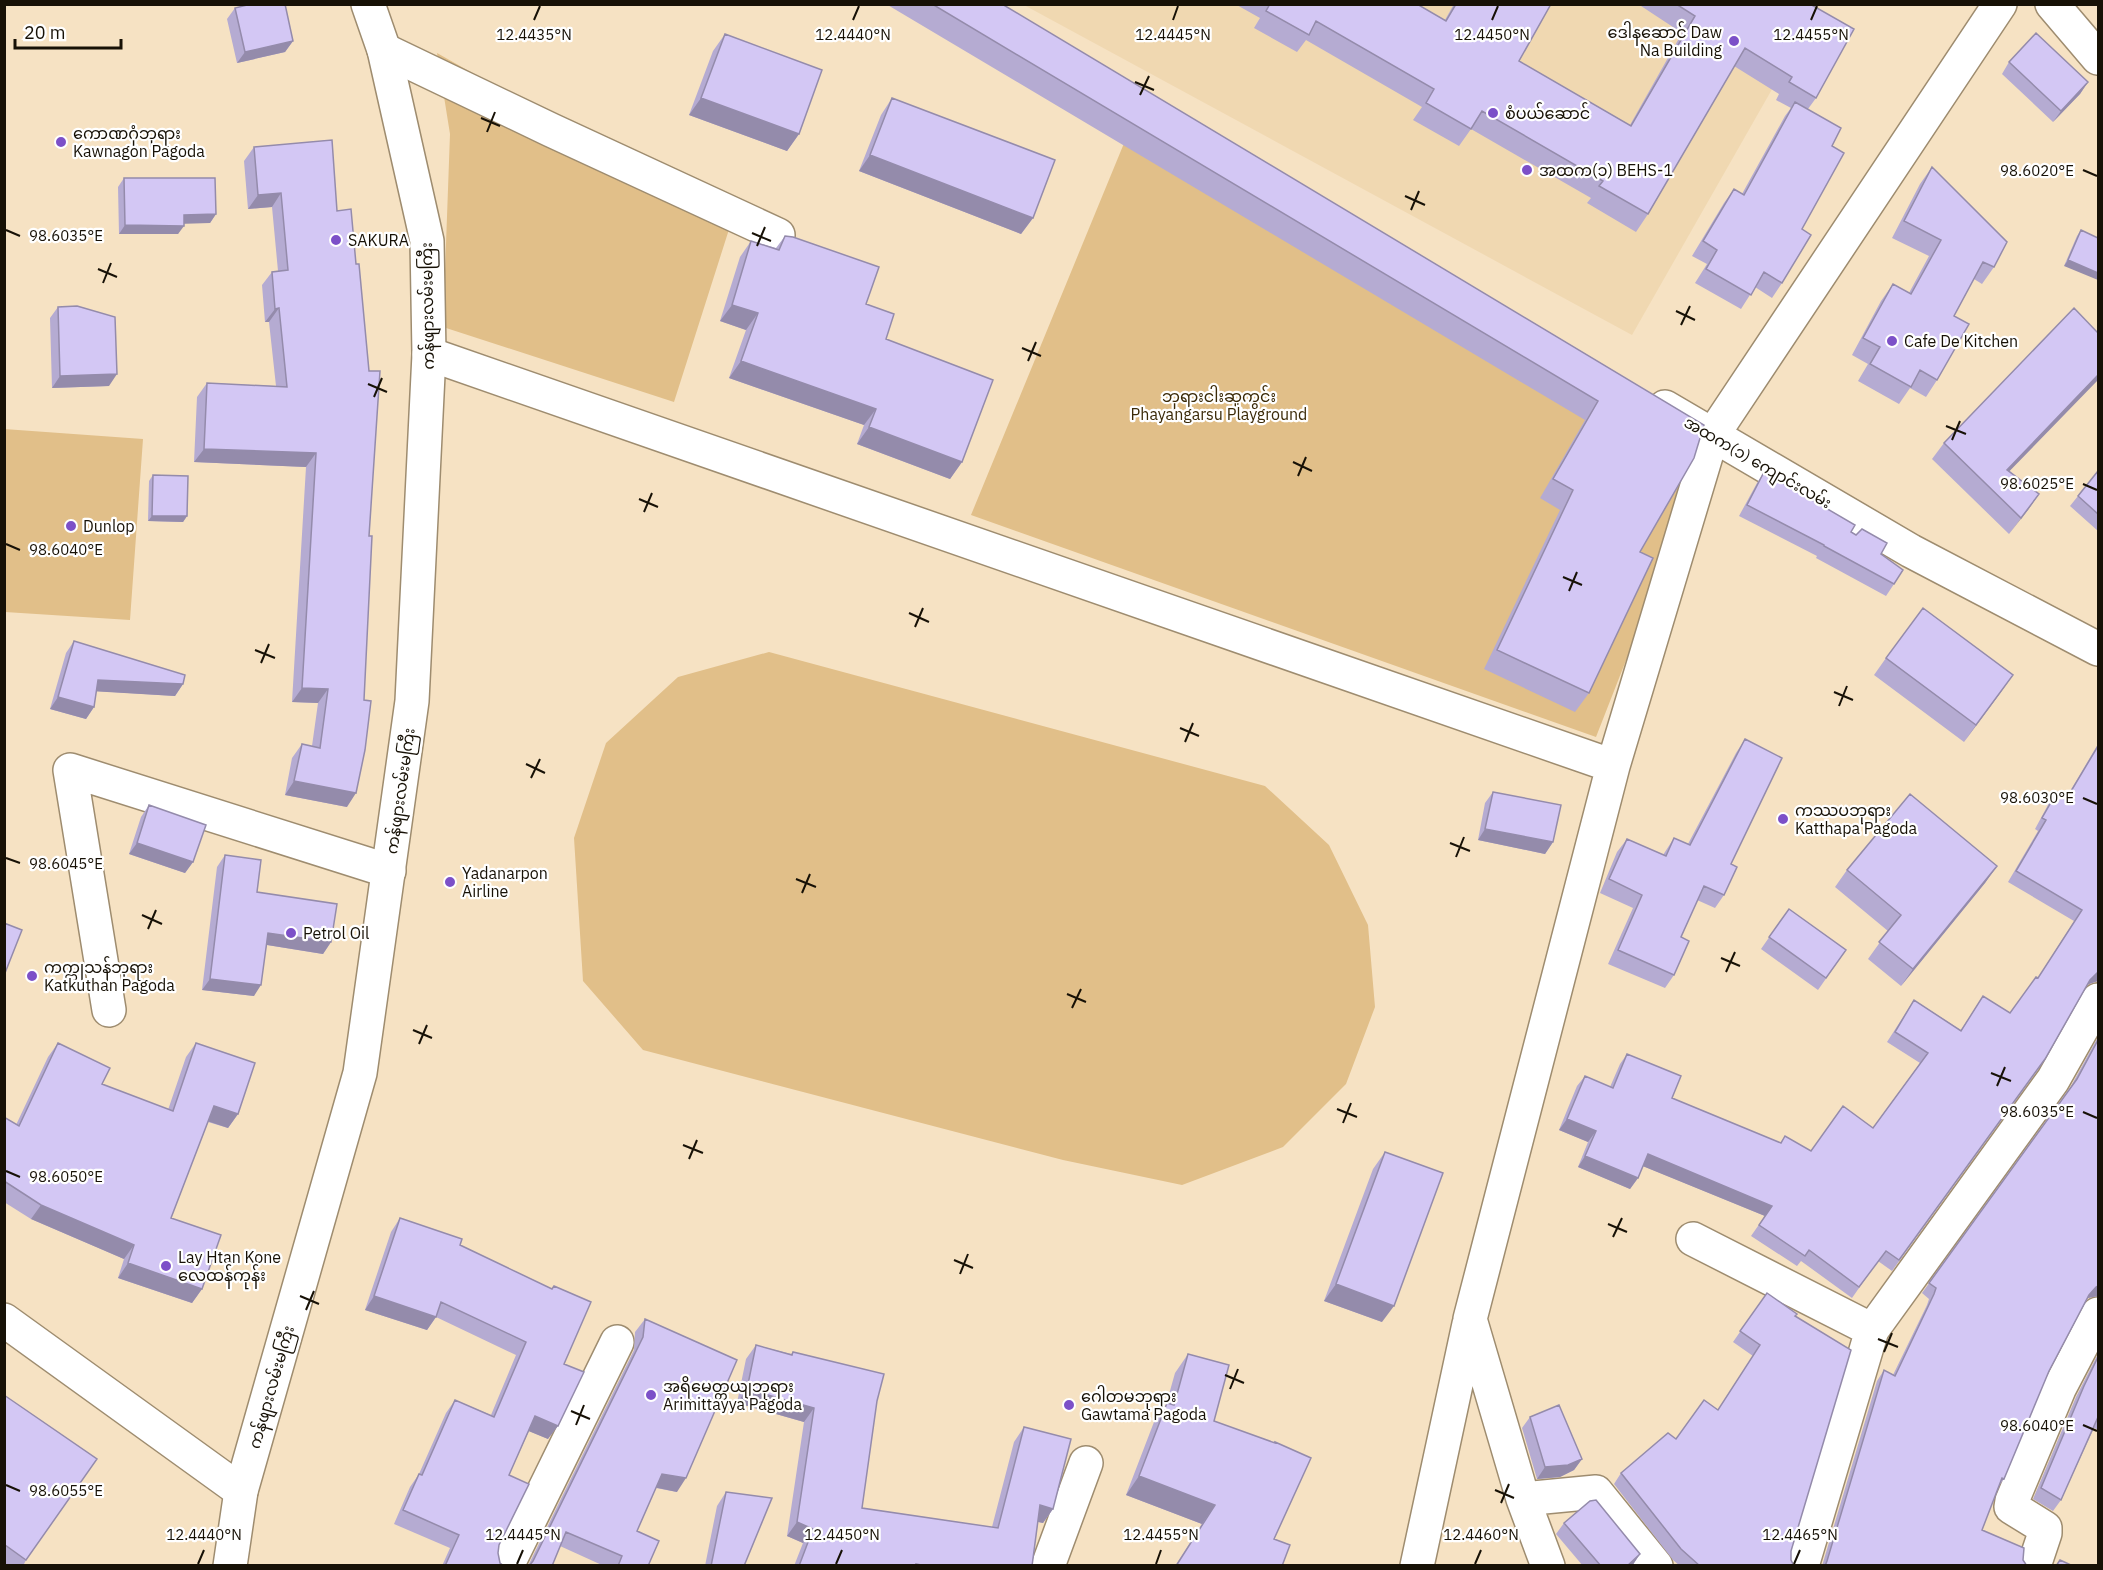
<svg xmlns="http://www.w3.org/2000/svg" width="2103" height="1570" font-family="'IBM Plex Sans','Noto Sans Myanmar',sans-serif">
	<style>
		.built { fill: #f0d8b1 }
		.green { fill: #e1bf89 }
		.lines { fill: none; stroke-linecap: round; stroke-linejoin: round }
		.minor-casing { stroke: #9e8c6f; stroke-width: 36 }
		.major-casing { stroke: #9e8c6f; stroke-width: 36 }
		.minor { stroke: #fff; stroke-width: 33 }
		.major { stroke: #fff; stroke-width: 33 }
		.wall { fill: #b5abd2 }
		.shaded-wall { fill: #948bab }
		.building { fill: #d3c7f4; stroke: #948bab; stroke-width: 1.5 }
		.ticks { fill: none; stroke: #171106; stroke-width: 2 }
		.poi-dot { fill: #7c50c8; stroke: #fff; stroke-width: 2 }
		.labels { text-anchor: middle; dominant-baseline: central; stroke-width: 4.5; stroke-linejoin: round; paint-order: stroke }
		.poi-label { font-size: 16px; fill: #171106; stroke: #fff; text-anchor: start }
		.street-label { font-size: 16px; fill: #171106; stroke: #fff }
		.park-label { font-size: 16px; fill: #3a2907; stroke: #fff }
		.ticks-label { font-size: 15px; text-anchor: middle; fill: #171106; stroke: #fff; stroke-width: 4.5; stroke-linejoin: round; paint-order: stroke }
	</style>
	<rect width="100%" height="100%" fill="#f6e2c3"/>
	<!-- built -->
	<path class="built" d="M1024 5H1820L1632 335Z"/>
	<!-- green -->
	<path class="green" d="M437 53 732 220 674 402 443 327 450 134Z
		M1127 136 1702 466 1596 737 971 515Z
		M4 429 143 439 130 620 5 612Z
		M769 652 1265 786 1329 845 1368 925 1375 1007 1346 1084 1283 1147 1182 1185 1063 1160 643 1050 583 981 574 838 606 743 678 677Z"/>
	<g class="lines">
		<!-- minor casing -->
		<g class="minor-casing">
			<path id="minor" d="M2052 4 2098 58
				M384 50 551 130 778 235
				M429 354 1613 766
				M109 1010 70 770 389 871
				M1693 1239 1872 1330
				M4 1320 241 1491
				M1523 1499 1596 1492 1656 1566
				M507 1566 617 1342
				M1048 1566 1086 1463
				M1417 1566 1469 1324
				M1548 1566 1523 1499 1470 1319 1613 766 1712 436 2000 4
				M1802 1566 1872 1330 2053 1080 2098 1000
				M2034 1566 2045 1533V1528L2011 1507 2012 1501 2059 1389 2098 1314"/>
		</g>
		<!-- major casing -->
		<g class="major-casing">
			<path id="major" d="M1665 407 1911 551 2098 649
				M230 1566 241 1491 360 1073 412 701 429 354 427 241 384 50 368 4"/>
		</g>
		<!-- minor -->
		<use href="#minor" class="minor"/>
		<!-- major -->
		<use href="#major" class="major"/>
	</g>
	<!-- wall -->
	<path class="wall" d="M886 4H1002L1704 425 1640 552 1589 693 1575 712 1484 669 1560 510 1540 498 1585 420Z
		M1235 4H1417L1445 20 1454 4H1551L1519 61 1630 125 1682 33 1638 4H1810L1816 98 1808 109 1832 146 1782 283 1772 298 1755 287 1741 309 1695 283 1707 264 1692 256 1724 203 1734 189 1742 194 1785 116 1791 108 1776 100 1779 94 1734 66 1648 214 1636 232 1587 203 1591 198 1471 129 1459 146 1413 120 1422 107 1306 40 1297 52 1254 28 1260 18Z
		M235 8 293 41 285 52 237 63 227 19Z
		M725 34 799 134 787 151 689 115 713 51Z
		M2009 62 2088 82 2080 94 2053 122 2002 74Z
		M892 98 1033 218 1021 234 859 171 881 115Z
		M332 140 347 807 285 795 292 758 302 744 312 746 318 703 292 702 306 467 194 462 197 397 207 383 276 386 269 322H265L262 285 272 272 278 271 272 207 248 209 244 161 254 147Z
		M1932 167 1994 267 1982 284 1974 279 1954 316 1937 380 1926 397 1910 388 1899 404 1858 381 1868 364 1852 355 1881 301 1893 284 1909 293 1929 256 1892 238 1920 184Z
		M124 178 216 214 210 223H184L178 234H119L118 187Z
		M2081 230 2098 238 2064 266 2077 236Z
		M785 236 866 304 886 339 962 462 950 479 857 444 864 425 729 378 746 330 720 321 740 257 751 241 776 248Z
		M58 307 109 386 52 388 50 318Z
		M1944 443 2010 471 2039 494 2009 534 1932 459Z
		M2098 471V531L2070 506Z
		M1764 472 1851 532 1881 554 1894 584 1886 596 1816 558 1817 556 1739 516 1757 483Z
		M153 475 187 516 183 522 148 521 149 481Z
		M74 641 183 684 175 696 96 691 94 707 86 719 50 709 66 653Z
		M1886 658 2001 692 1964 742 1874 675Z
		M1745 739 1731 864 1724 895 1715 908 1697 900 1681 937 1674 975 1665 988 1608 964 1633 908 1600 893 1617 852 1627 839 1663 855 1674 838 1688 844 1736 753Z
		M2098 744V981L2089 984 2085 987 2045 1059 1892 1271 1878 1261 1852 1298 1801 1261 1797 1266 1751 1236 1765 1216 1643 1166 1638 1178 1630 1189 1578 1167 1588 1142 1559 1130 1577 1086 1585 1076 1610 1087 1620 1064 1627 1054 1672 1098 1780 1143 1785 1136 1811 1151 1873 1128 1920 1063 1887 1042 1914 1000 1961 1030 1983 996 2010 1013 2038 978 2074 921 2008 882 2038 831 2035 829 2049 803 2057 792 2066 798Z
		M1493 792 1553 842 1545 854 1478 840 1485 803Z
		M149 805 193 862 185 873 129 854 141 817Z
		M225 855 257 892 331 942 323 954 267 945 254 996 202 990 217 867Z
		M1997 866 1985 883 1901 986 1868 959 1888 931 1835 887 1847 870Z
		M1789 909 1846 950 1818 990 1761 949Z
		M2098 1037V1296L2088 1298 2086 1301 2049 1371 2004 1479 1998 1487 1982 1530 2023 1560 2027 1566H1822L1877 1381 1884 1370 1893 1375 1927 1305 1929 1299 1922 1293 2070 1088Z
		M58 1043 102 1084 168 1110 186 1057 196 1043 238 1114 228 1128 208 1122 171 1218 202 1289 192 1303 118 1278 124 1259 31 1219 4 1202V1117L16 1125 48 1057Z
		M1385 1152 1382 1322 1324 1301 1373 1169Z
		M400 1218 460 1245 552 1289 554 1286 564 1364 548 1439 529 1431 509 1475 498 1553 500 1563 504 1566H442L450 1548 394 1524 410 1487 419 1474 446 1413 455 1400 491 1415 516 1355 436 1317 427 1330 365 1310 391 1232Z
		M1767 1293 1795 1316 1791 1551V1560L1794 1566H1680L1673 1560 1614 1484 1621 1473 1676 1439 1718 1410 1753 1356 1733 1342Z
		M645 1319 677 1492 656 1488 637 1531 648 1566H604L560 1546 552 1566H528L634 1350 635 1332Z
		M756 1345 791 1354 793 1352 877 1401 862 1508 992 1527 1014 1442 1024 1427 1053 1509 1043 1523 1038 1522 1032 1566H794L803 1543 787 1536 804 1422 737 1403 746 1359Z
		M1188 1354 1214 1421 1274 1539 1282 1566H1175L1202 1524 1126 1495 1154 1422 1166 1405 1175 1373Z
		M2098 1354V1430L2094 1428 2061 1500 2053 1511 2033 1499 2076 1397Z
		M4 1395 26 1560 23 1566H4Z
		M1530 1417 1582 1459 1574 1470 1560 1477 1537 1479 1522 1428Z
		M726 1492 744 1566H705L717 1506Z
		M1564 1523 1640 1554 1632 1566H1583L1556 1534Z"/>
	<!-- shaded-wall -->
	<path class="shaded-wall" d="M293 41 285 52 237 63 245 52Z
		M2088 82 2080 94 2053 122 2061 111Z
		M701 98 799 134 787 151 689 115Z
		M870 155 1033 218 1021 234 859 171Z
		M281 193 272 207 248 209 258 195Z
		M216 214 210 223 178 224 184 215Z
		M125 225 184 226 178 234H119Z
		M2068 260 2098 273V280L2064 266Z
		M732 305 758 313 746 330 720 321Z
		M279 308 269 322H265L275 309Z
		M741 361 876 409 864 425 729 378Z
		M117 374 109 386 52 388 60 376Z
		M2098 375V380L1996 485 2007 470Z
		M869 427 962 462 950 479 857 444Z
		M204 449 316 453 306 467 194 462Z
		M2039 494 2028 510 2009 534Z
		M152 516H187L183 522 148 521Z
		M2013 675 2001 692 1964 742 1976 725Z
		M98 680 183 684 175 696 90 691Z
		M302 688 328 689 318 703 292 702Z
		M58 697 94 707 86 719 50 709Z
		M294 781 356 793 347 807 285 795Z
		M1485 829 1553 842 1545 854 1478 840Z
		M137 843 193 862 185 873 129 854Z
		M1997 866 1985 883 1901 986 1913 969Z
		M268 933 331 942 323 954 261 944Z
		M2098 972V981L2089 984 2082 990 2090 980Z
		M210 979 261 985 254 996 202 990Z
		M214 1106 238 1114 228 1128 204 1120Z
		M1567 1119 1596 1131 1588 1142 1559 1130Z
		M1648 1154 1772 1206 1765 1216 1640 1165Z
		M1585 1156 1638 1178 1630 1189 1578 1167Z
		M41 1205 134 1245 124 1259 31 1219Z
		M128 1263 202 1289 192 1303 118 1278Z
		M1336 1284 1394 1306 1382 1322 1324 1301Z
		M2098 1286V1296L2088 1298 2081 1305 2089 1295 2096 1287Z
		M374 1296 436 1317 427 1330 365 1310Z
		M747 1389 814 1408 804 1422 737 1403Z
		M535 1416 558 1426 548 1439 526 1430Z
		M1582 1459 1574 1470 1560 1477 1537 1479 1545 1467Z
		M662 1474 686 1478 677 1492 653 1487Z
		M1139 1476 1215 1505 1202 1524 1126 1495Z
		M1040 1505 1053 1509 1043 1523 1030 1520Z
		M797 1522 813 1529 803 1543 787 1536Z
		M1640 1554 1632 1566H1627Z"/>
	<!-- building -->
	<path class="building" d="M251 4H285L293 41 245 52 235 8Z
		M932 4H1002L1704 425 1694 458 1640 552 1653 558 1589 693 1497 650 1573 490 1553 479 1598 401Z
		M1270 4H1417L1446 21 1456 4H1551L1519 61 1631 126 1695 16 1676 4H1810L1854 29 1816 98 1789 82 1792 77 1745 48 1648 214 1599 186 1603 181 1482 111 1471 129 1426 103 1434 89 1316 21 1309 35 1266 11Z
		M2036 33 2088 82 2061 111 2009 62Z
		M725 34 822 70 799 134 701 98Z
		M892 98 1055 160 1033 218 870 155Z
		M1795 102 1841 128 1832 146 1844 153 1802 229 1811 235 1782 283 1764 272 1751 295 1706 269 1717 250 1703 241 1734 189 1744 195Z
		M332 140 337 211 351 209 356 264H359L369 371H380L369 536H372L364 700 371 701 365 750 356 793 294 781 302 744 320 748 328 689 302 688 316 453 204 449 207 383 287 387 279 308 275 309 272 272 288 270 281 193 258 195 254 147Z
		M1932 167 2007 242 1994 267 1983 262 1954 316 1969 324 1937 380 1920 370 1911 387 1870 364 1880 347 1863 338 1893 284 1911 294 1941 240 1904 221Z
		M124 178H215L216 214 184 215V226L125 225Z
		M2081 230 2098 238V273L2068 260Z
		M785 236 793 237 879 267 866 304 894 314 886 339 993 380 962 462 869 427 876 409 741 361 758 313 732 305 751 241 779 250Z
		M77 306 115 317 117 374 60 376 58 307Z
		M2074 308 2098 333V375L2007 470 2039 494 2021 518 1944 443Z
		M2098 471V514L2078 496Z
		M1764 472 1855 525 1851 532 1856 535 1862 529 1887 543 1881 554 1903 570 1894 584 1824 546V545L1747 505Z
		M153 475 188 476 187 516H152Z
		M1923 608 2013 675 1976 725 1886 658Z
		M74 641 185 675 183 684 98 680 94 707 58 697Z
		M1745 739 1782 758 1731 864 1737 867 1724 895 1704 886 1681 937 1689 941 1674 975 1618 950 1642 895 1609 879 1627 839 1666 856 1674 838 1690 845Z
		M2098 746V972L2090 980 2045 1059 1899 1260 1886 1251 1859 1287 1809 1250 1805 1256 1759 1225 1772 1206 1648 1154 1638 1178 1585 1156 1596 1131 1567 1119 1585 1076 1613 1088 1627 1054 1681 1076 1672 1098 1781 1143 1785 1136 1811 1151 1843 1106 1873 1128 1928 1053 1895 1032 1914 1000 1961 1031 1983 996 2010 1013 2036 977 2038 978 2082 910 2016 871 2046 820 2042 818 2057 792 2067 798Z
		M1493 792 1561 805 1553 842 1485 829Z
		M1910 794 1997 866 1913 969 1879 942 1901 915 1847 870Z
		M149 805 206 825 193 862 137 843Z
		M225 855 261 860 257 892 337 904 331 942 268 933 261 985 210 979Z
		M1789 909 1846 950 1826 978 1769 937Z
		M4 923 22 930 5 973H4Z
		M2098 1040V1286L2096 1287 2089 1295 2049 1371 2004 1479 2002 1478 1982 1530 2024 1548 2023 1560 2027 1566H1825L1827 1561 1884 1370 1895 1376 1934 1294 1936 1288 1929 1283 2077 1079Z
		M58 1043 110 1068 102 1084 173 1111 196 1043 255 1063 238 1114 214 1106 171 1218 221 1235 202 1289 128 1263 134 1245 41 1205 4 1181V1117L19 1126Z
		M1385 1152 1443 1173 1394 1306 1336 1284Z
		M400 1218 462 1239 460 1245 552 1289 554 1286 591 1302 564 1364 584 1372 558 1426 535 1416 509 1475 529 1484 499 1545 498 1553 500 1563 504 1566H445L459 1535 403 1510 419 1474 422 1475 455 1400 494 1417 526 1342 441 1302 436 1317 374 1296Z
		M1767 1293 1797 1314 1795 1316 1851 1350 1791 1551V1560L1794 1566H1700L1681 1549 1621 1473 1668 1433 1676 1439 1704 1400 1718 1410 1760 1345 1740 1331Z
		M645 1319 737 1360 686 1478 662 1474 637 1531 659 1541 648 1566H618L622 1556 566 1532 552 1566H529L533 1561 643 1337Z
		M756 1345 792 1355 793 1352 884 1374 877 1401 862 1508 998 1528 1024 1427 1071 1439 1053 1509 1040 1505 1032 1566H926L916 1564V1566H799L813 1529 797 1522 814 1408 747 1389Z
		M1188 1354 1229 1365 1214 1421 1275 1443V1442L1311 1458 1274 1539 1290 1545 1282 1566H1176L1215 1505 1139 1476 1167 1403 1174 1405Z
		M2098 1357V1417L2061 1500 2041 1488 2084 1386Z
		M4 1395 97 1459 26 1560 5 1545 4 1546Z
		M1559 1405 1582 1459 1568 1465 1545 1467 1530 1417Z
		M726 1492 772 1498 744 1566H711Z
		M1596 1500 1640 1554 1627 1566H1601L1564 1523 1590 1501Z
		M2060 1560 2073 1566H2056Z"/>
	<!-- ticks -->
	<path class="ticks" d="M534 20 540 6M853 20 859 6M1173 20 1178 6M1492 20 1498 6M1811 20 1817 6M1135 82 1154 90M1140 95 1149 76M481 118 500 126M487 132 495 112M2083 170 2097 176M1405 196 1425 205M1411 210 1419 191M6 230 20 236M752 233 771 241M757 246 765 227M98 269 117 277M103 283 111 263M1676 311 1695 320M1681 325 1690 306M1022 348 1041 356M1028 361 1036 342M368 384 387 392M374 397 382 378M1946 426 1966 434M1952 440 1960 421M1293 462 1312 471M1298 476 1306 457M2083 484 2097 490M639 499 658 507M644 512 652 493M6 544 20 550M1563 577 1582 585M1569 591 1577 572M909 613 929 622M915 627 923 608M255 650 275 658M261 663 269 644M1834 692 1853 700M1839 706 1847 686M1180 728 1199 736M1185 742 1193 723M526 764 545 773M531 778 540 759M2083 798 2097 804M1450 843 1470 851M1456 857 1464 837M6 858 20 863M796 879 816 887M802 893 810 874M142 915 162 924M148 929 156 910M1721 958 1740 966M1726 972 1735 952M1067 994 1086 1002M1072 1008 1081 989M413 1030 432 1038M419 1044 427 1025M1991 1073 2011 1081M1997 1086 2005 1067M1337 1109 1357 1117M2083 1112 2097 1118M1343 1123 1351 1103M683 1145 703 1153M689 1159 697 1140M6 1171 20 1177M1608 1224 1627 1232M1613 1237 1622 1218M954 1260 973 1268M960 1274 968 1254M300 1296 319 1304M306 1310 314 1291M1878 1339 1898 1347M1884 1352 1892 1333M1225 1375 1244 1383M1230 1389 1238 1369M571 1411 590 1419M576 1425 584 1405M2083 1425 2097 1431M6 1485 20 1491M1495 1490 1514 1498M1501 1503 1509 1484M198 1564 204 1550M517 1564 523 1550M836 1564 842 1550M1156 1564 1161 1550M1475 1564 1481 1550M1794 1564 1800 1550"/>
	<!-- markers -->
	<g class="poi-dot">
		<circle cx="1734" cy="41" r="6"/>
		<circle cx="1493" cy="113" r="6"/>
		<circle cx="61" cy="142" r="6"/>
		<circle cx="1527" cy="170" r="6"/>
		<circle cx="336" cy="240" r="6"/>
		<circle cx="1892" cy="341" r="6"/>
		<circle cx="71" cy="526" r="6"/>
		<circle cx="1783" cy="819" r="6"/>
		<circle cx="450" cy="882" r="6"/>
		<circle cx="291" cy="933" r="6"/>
		<circle cx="32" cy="976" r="6"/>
		<circle cx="166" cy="1266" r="6"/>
		<circle cx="651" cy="1395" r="6"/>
		<circle cx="1069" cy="1405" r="6"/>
	</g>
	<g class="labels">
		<!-- poi labels -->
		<g class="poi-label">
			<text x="1722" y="32" text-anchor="end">ဒေါနဆောင် Daw<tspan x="1722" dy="18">Na Building</tspan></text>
			<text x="1505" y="113">စံပယ်ဆောင်</text>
			<text x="73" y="133">ကောဏဂုံဘုရား<tspan x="73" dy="18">Kawnagon Pagoda</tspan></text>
			<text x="1539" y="170">အထက(၁) BEHS-1</text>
			<text x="348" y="240">SAKURA</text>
			<text x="1904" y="341">Cafe De Kitchen</text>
			<text x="83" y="526">Dunlop</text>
			<text x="1795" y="810">ကဿပဘုရား<tspan x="1795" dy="18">Katthapa Pagoda</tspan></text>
			<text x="462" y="873">Yadanarpon<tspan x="462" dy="18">Airline</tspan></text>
			<text x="303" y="933">Petrol Oil</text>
			<text x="44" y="967">ကက္ကုသန်ဘုရား<tspan x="44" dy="18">Katkuthan Pagoda</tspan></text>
			<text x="178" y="1257">Lay Htan Kone<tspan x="178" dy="18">လေထန်ကုန်း</tspan></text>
			<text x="663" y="1386">အရိမေတ္တယျဘုရား<tspan x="663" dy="18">Arimittayya Pagoda</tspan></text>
			<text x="1081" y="1396">ဂေါတမဘုရား<tspan x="1081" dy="18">Gawtama Pagoda</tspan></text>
		</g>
		<!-- street labels -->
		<g class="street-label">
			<text transform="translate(427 306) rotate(-91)">ကန်ဖျားလမ်းမကြီး</text>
			<text transform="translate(1758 462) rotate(30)">အထက(၁) ကျောင်းလမ်း</text>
			<text transform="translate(400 791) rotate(-82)">ကန်ဖျားလမ်းမကြီး</text>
			<text transform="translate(271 1387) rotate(-74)">ကန်ဖျားလမ်းမကြီး</text>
		</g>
		<!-- park labels -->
		<g class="park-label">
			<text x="1219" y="396">ဘုရားငါးဆူကွင်း<tspan x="1219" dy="18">Phayangarsu Playground</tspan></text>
		</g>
	</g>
	<g class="ticks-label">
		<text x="534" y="40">12.4435°N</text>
		<text x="853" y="40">12.4440°N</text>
		<text x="1173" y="40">12.4445°N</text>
		<text x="1492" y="40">12.4450°N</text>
		<text x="1811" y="40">12.4455°N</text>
		<text x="2037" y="176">98.6020°E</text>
		<text x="66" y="241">98.6035°E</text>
		<text x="2037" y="489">98.6025°E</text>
		<text x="66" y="555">98.6040°E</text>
		<text x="2037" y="803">98.6030°E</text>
		<text x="66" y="869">98.6045°E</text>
		<text x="2037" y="1117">98.6035°E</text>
		<text x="66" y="1182">98.6050°E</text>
		<text x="2037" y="1431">98.6040°E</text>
		<text x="66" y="1496">98.6055°E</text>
		<text x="204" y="1540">12.4440°N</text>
		<text x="523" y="1540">12.4445°N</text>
		<text x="842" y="1540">12.4450°N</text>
		<text x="1161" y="1540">12.4455°N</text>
		<text x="1481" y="1540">12.4460°N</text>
		<text x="1800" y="1540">12.4465°N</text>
	</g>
	<!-- border -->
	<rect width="2103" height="1570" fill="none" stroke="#171106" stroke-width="12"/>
	<!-- scale -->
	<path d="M15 39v9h106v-9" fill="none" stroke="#171106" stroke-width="3"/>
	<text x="24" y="39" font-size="18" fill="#171106" stroke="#ffffff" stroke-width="4.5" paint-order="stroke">20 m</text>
</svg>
